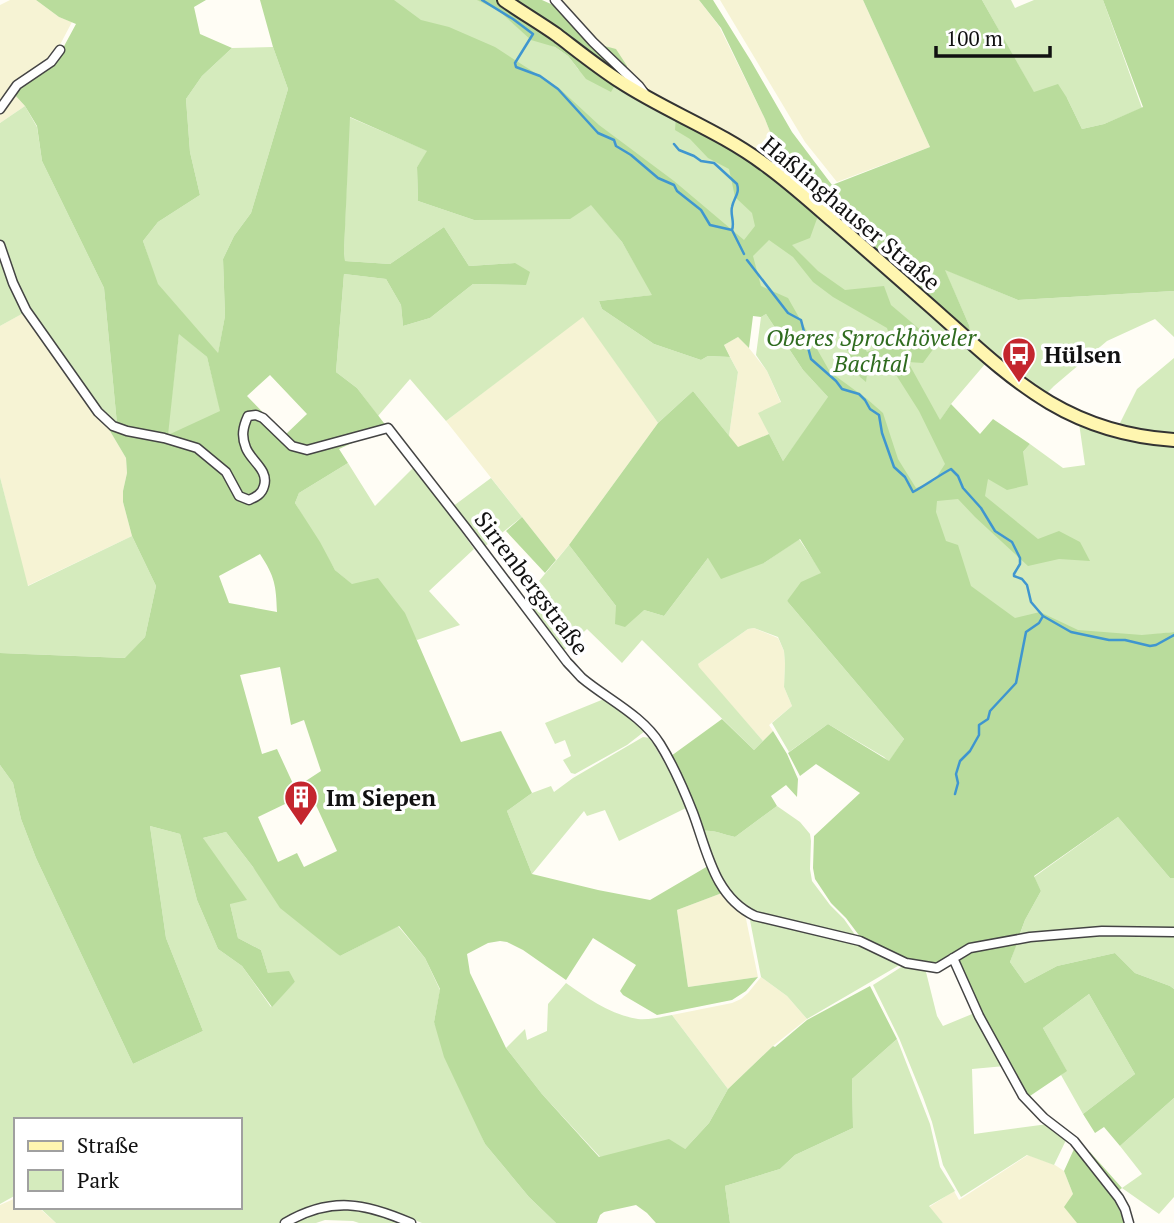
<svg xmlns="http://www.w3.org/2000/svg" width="1174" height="1223" font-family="'PT Serif',serif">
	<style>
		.farmland { fill: #f6f3d4 }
		.green { fill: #d5ebbd }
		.forest { fill: #b9dc9c; fill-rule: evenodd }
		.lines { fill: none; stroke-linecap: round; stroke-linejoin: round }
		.stream { stroke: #3f96cf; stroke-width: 2.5 }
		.minor-casing { stroke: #444; stroke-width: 11 }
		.secondary-casing { stroke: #333; stroke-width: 16 }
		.minor { stroke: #fff; stroke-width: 8 }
		.secondary { stroke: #fff6b0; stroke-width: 12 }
		.labels { text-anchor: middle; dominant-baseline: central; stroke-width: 7; stroke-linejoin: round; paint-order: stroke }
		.street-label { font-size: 23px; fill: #111; stroke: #fff }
		.park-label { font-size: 23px; font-style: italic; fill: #2f6b1f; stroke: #fff }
		.poi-label { font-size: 23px; font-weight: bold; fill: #111; stroke: #fff; text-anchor: start }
	</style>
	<rect width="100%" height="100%" fill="#fffdf5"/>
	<!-- farmland -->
	<path class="farmland" d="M10 0H36L59 17 72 22 53 58 12 92 25 106 0 123V5Z
		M558 0H699L719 26 765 119 784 167 785 176 620 78 616 50 594 42Z
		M720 0H863L930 147 837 182 805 142Z
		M25 312 102 423 107 426 126 458 127 473 123 491V502L132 536 27 586 0 477V326Z
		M583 316 658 423 569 545 556 560 446 421Z
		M738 337 749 348 767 371 781 403 759 413 769 434 738 448 729 436 738 372 724 345Z
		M754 628 778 638 784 651 785 664 784 687 792 706 769 725 773 731 763 741 698 667V664L748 629Z
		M722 893 745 914 758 977 688 987 677 910Z
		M761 977 787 996 807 1019 773 1046 728 1089 672 1015 732 1003 741 999 748 993Z
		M1028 1155 1055 1165 1064 1171 1073 1194 1077 1223H943L929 1207 954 1191 959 1200Z
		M16 1198V1207H38L56 1223H0V1205Z"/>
	<!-- green -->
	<path class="green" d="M368 0H478L499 11 525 34 555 47 568 56 578 69 611 91 617 83 676 116 819 213 969 325 944 269 1018 300 1174 291V337L1155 319 1107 341 1054 386 1044 396 991 357 951 404 941 419 985 492 987 479 1023 452 1030 444 1063 468 1085 465 1079 423 1120 438 1174 444V632L1012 652 777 317Z
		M982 0H1011L1015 8 1034 0H1103L1142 108 1104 124 1082 129 1067 98 1034 93Z
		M273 47 288 89 251 213 234 236 223 259 225 316 218 354 157 284 143 241 158 222 200 195 190 152 186 99 202 76 232 48Z
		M25 106 37 127 42 161 104 288 117 424 99 410 85 386 29 310 0 326V123Z
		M349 117 428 151 417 167 418 201 474 220 591 204 622 242 653 295 599 301 602 309 654 344 701 360 708 356 730 357 738 372 729 436 693 391 658 423 583 317 446 421 410 379 378 416 357 388 336 372 344 274 386 279 401 305 403 326 430 318 473 284 526 285 514 263 469 266 444 227 390 264 345 261 344 251Z
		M766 314 803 370 829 398 783 461 758 413 781 402 767 371 756 355 761 317Z
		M179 333 207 357 221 412 167 436Z
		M1174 358V434L1118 427 1137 389Z
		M348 463 375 506 415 466 474 549 429 591 460 625 417 640 335 570 295 503 299 493Z
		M0 477 28 586 132 536 156 586 145 637 126 658 0 653Z
		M491 478 522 517 484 547 452 507Z
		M799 539 822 573 787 601 904 739 889 762 884 757 828 724 789 752 772 723 792 706 784 687 785 664 784 651 778 637 754 628 748 629 698 664 699 667 763 741 754 750 642 640 622 663 587 629 562 652 531 611 550 594 539 581 569 545 616 606 644 610 664 616 708 558 764 563Z
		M604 699 616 706 645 731 627 745 575 774 571 773 563 760 571 756 565 740 555 744 545 723Z
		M643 737 650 738 671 774 686 808 619 841 605 810 587 816 584 811 532 874 507 811 532 793 551 786 554 792 573 778Z
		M0 765 13 783 21 819 36 858 133 1064 203 1031 166 938 150 826 180 834 197 900 218 949 242 966 271 1007 295 982 268 973 261 950 238 938 230 904 203 838 226 832 253 867 340 956 398 926 425 958 440 990 434 1022 485 1144 529 1197 556 1223H422L387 1209 354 1200 323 1204 283 1223H56L39 1207H240V1120H16V1195L0 1204Z
		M777 806 800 822 810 834 811 841 810 869 812 881 830 905 844 919 858 939 753 912C723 894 713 863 704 831 716 830 724 835 735 837Z
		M1118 817 1170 878H1174V989L1170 986 1135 973 1115 953 1057 966 1025 983 1010 962 1025 920 1041 891 1034 877Z
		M749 915 860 943 903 963 807 1019 787 996 761 977Z
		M906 964 925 968 937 1016 943 1026 977 1012 1005 1066 972 1069 974 1134 1048 1124 1067 1138 1054 1165 1027 1155 961 1197 943 1165 932 1122 923 1097 899 1038 873 985Z
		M566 983C587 998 611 1015 638 1019 649 1020 661 1017 672 1015L728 1089 709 1123 685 1149 600 1157 542 1094 506 1048 525 1029 527 1040 547 1031 548 1004Z
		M1089 994 1135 1074 1083 1114 1061 1075 1066 1070 1043 1028Z
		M897 1039 930 1124 940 1167 955 1191 929 1206 943 1223H730L725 1186 780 1169 795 1155 853 1128 852 1079Z
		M1174 1098V1197L1159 1214 1122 1188 1142 1174 1120 1146Z
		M355 1207 406 1223H359L353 1221 325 1220 316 1223H291L320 1210Z"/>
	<!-- forest -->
	<path class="forest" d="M36 0H206L194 7 200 34 232 48 202 76 186 99 190 152 200 195 158 222 143 241 158 284 218 353 225 316 223 259 234 236 251 213 288 89 273 47 260 0H394L421 20 449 27 495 47 560 89 599 125 674 181 744 240 755 226 752 213 735 197 729 169 708 158 690 139 675 130 676 116 740 152 819 213 810 238 792 245 818 271 845 290 884 286 891 305 937 344 923 363 908 362 940 420 951 404 980 434 993 419 1030 444 1023 452 1028 485 1007 490 988 479 985 496 1038 539 1059 531 1080 542 1090 561 1059 559 1028 566 975 517 958 499 937 501 936 512 946 541 958 545 971 586 1015 618 1040 612 1078 630 1142 635 1174 632V878H1170L1118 817 1034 876 1041 891 1025 920 1018 939 969 946 935 967 908 962 861 938 846 918 831 903 815 879 813 868 814 836 860 793 816 764 800 776 788 753 828 724 889 761 904 739 787 601 801 582 821 573 800 539 764 563 721 579 708 558 664 616 644 610 625 627 615 624 616 606 569 545 658 423 693 391 738 447 769 434 783 461 828 397 803 370 766 314 761 317 753 316 749 348 738 337 724 345 730 357 708 356 701 360 654 344 602 309 599 301 652 295 622 242 591 205 570 219 474 220 418 201 417 167 427 151 350 117 344 251 345 261 390 264 444 227 469 266 515 263 530 272 526 285 473 284 430 318 403 326 401 305 386 279 344 274 336 372 357 388 387 427 339 449 348 463 299 493 295 503 320 542 335 570 352 584 378 578 405 613 461 742 501 731 532 793 507 811 532 874 598 890 650 900 708 866 722 893 677 910 688 987 758 977 746 991 732 1000 657 1015 623 995 620 991 636 965 593 938 566 980 523 950 507 942 500 941 488 943 467 954 470 973 506 1048 542 1094 599 1157 669 1139 685 1149 709 1123 728 1089 773 1046 775 1047 807 1020 870 986 897 1039 852 1079 853 1128 795 1155 780 1169 725 1186 730 1223H656L647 1213 636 1205 604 1212 600 1215 597 1223H556L529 1197 485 1144 444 1057 434 1022 440 989 425 958 399 926 340 956 280 908 253 867 226 832 203 838 247 900 230 904 238 938 261 950 268 973 289 971 295 982 272 1007 242 966 218 949 197 900 180 834 150 826 166 938 203 1031 133 1064 36 858 21 819 13 783 0 765V653L125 658 145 637 156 586 132 536 123 502V491L127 473 126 458 107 426 127 435 128 429 117 424 104 288 42 161 37 126 25 106 14 94 18 87 56 61 76 24 59 17ZM769 240 793 257 813 282 833 297 887 328 892 343 867 352 856 333 842 339 860 377 866 382 868 367H891L919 411 945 464 934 481 916 488 898 459 883 413 867 399 830 372 788 298 761 286 753 256ZM179 334 207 357 220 411 168 435ZM270 375 307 414 285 435 247 396ZM260 554C275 577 276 585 277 612L229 603 219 576ZM280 667 291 725 304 720 321 771 295 788 277 749 262 754 240 675ZM310 792 337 851 304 867 297 853 278 862 258 817Z
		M477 0H542L562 9 593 43 616 49 627 66 611 92 586 79 568 56 555 47 531 40 499 11Z
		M699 0H713L751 61 792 132 832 185 930 147 863 0H982L1034 92 1058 84 1067 98 1082 129 1104 124 1143 107 1103 0H1174V291L1018 300 945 270 969 325 971 339 785 177 784 167 765 119 721 28Z
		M522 517 556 560 545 573 506 531Z
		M722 719 754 750 773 731 787 754 798 779 797 797 786 785 771 796 777 806 735 837C724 835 716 830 704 831L695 807 671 756Z
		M1018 941 1010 962 1025 983 1057 966 1115 953 1135 973 1170 986 1174 989V1098L1120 1146 1104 1127 1095 1133 1083 1114 1135 1074 1089 994 1043 1028 1067 1071 1027 1098 1007 1058 1001 1055 954 958 969 950Z
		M1074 1149 1085 1158 1090 1152 1122 1188 1113 1195 1125 1223H1077L1064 1207 1073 1194 1064 1171Z"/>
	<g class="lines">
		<!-- stream -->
		<path class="stream" d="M482 0 513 19 533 34 515 63 516 67 540 76 558 89 598 133 614 140 616 146 631 155 658 178 674 185 677 191 701 210 710 225 732 230 744 254
			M674 144 679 150 694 156 701 161 714 163 737 184C740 194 734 197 732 207 730 215 735 222 732 230
			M747 260 788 313 801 320 811 359 836 381 842 389 859 394 865 400 870 409 879 415 882 433 894 467 905 477 913 492C926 485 938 476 951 469L958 476 963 488 981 508 995 531 1012 542 1020 558V564L1014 574V576L1022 579 1027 585 1031 602 1043 616 1071 632 1109 640H1125L1150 646 1156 645 1174 635
			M955 794 958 783 956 774 960 761 970 751 979 735V725L988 719 990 711 1016 683 1026 632 1039 623 1043 616"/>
		<!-- minor casing -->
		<g class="minor-casing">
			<path id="minor" d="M555 0 593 42 639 86 645 94
				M0 109 17 85 51 62 60 50
				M0 245 13 283 26 310 98 412 113 426 127 431 164 438 197 448 226 472 239 496 249 500C256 497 262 494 264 486 269 470 251 461 246 448 241 436 243 427 248 416L256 415 263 418 292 446 307 450 388 428 465 527 567 662C572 667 577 673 582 678 607 699 642 715 660 744 673 765 684 790 693 813 707 850 714 897 755 916L860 941 906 963 937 968 970 948 1030 937 1102 931 1174 932
				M953 958 979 1016 1023 1096 1044 1118 1074 1141 1119 1198 1125 1209 1129 1223
				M285 1223C331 1196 365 1203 411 1223"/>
		</g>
		<!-- secondary casing -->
		<g class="secondary-casing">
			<path id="secondary" d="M504 0C521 12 540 23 557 35 578 51 599 68 621 82 667 112 720 131 764 164 788 181 811 202 833 221 868 251 903 282 937 312 1013 380 1066 433 1174 440"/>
		</g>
		<!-- minor -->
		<use href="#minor" class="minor"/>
		<!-- secondary -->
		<use href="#secondary" class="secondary"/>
	</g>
	<!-- icons -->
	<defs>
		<g id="bus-pin" transform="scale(1.75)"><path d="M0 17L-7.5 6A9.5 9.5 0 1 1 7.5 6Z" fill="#c4262e" stroke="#fff"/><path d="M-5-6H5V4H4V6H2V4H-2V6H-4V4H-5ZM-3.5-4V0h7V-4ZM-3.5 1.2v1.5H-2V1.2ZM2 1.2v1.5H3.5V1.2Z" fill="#fff"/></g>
		<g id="building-pin" transform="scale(1.75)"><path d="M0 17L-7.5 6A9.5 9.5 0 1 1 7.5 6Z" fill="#c4262e" stroke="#fff"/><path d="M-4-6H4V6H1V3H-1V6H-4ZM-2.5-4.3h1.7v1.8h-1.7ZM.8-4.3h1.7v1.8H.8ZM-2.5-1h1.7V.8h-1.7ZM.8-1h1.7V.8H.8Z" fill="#fff"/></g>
	</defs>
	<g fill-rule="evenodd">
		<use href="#bus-pin" x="1019" y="354"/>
		<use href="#building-pin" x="301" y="797"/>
	</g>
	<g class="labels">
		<!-- street labels -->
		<g class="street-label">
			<text transform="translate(851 213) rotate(40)">Haßlinghauser Straße</text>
			<text transform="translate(532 583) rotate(53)">Sirrenbergstraße</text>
		</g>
		<!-- park labels -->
		<g class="park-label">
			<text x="871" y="337">Oberes Sprockhöveler<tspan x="871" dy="26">Bachtal</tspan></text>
		</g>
		<!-- poi labels -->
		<g class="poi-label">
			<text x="1044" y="354">Hülsen</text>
			<text x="326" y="797">Im Siepen</text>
		</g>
	</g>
	<!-- legend -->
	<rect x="14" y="1118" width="228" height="91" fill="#ffffff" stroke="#a0a0a0" stroke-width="2"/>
	<rect x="28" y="1141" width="35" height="10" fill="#fff6b0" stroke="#a0a0a0" stroke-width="2"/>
	<text x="77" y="1153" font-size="21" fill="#111111">Straße</text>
	<rect x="28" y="1170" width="35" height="21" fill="#d5ebbd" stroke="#a0a0a0" stroke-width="2"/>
	<text x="77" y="1188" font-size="21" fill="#111111">Park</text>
	<!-- scale -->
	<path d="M936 46v10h114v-10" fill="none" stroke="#111111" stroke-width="3.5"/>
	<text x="946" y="46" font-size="21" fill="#111111" stroke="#ffffff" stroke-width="5" paint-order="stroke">100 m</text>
</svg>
